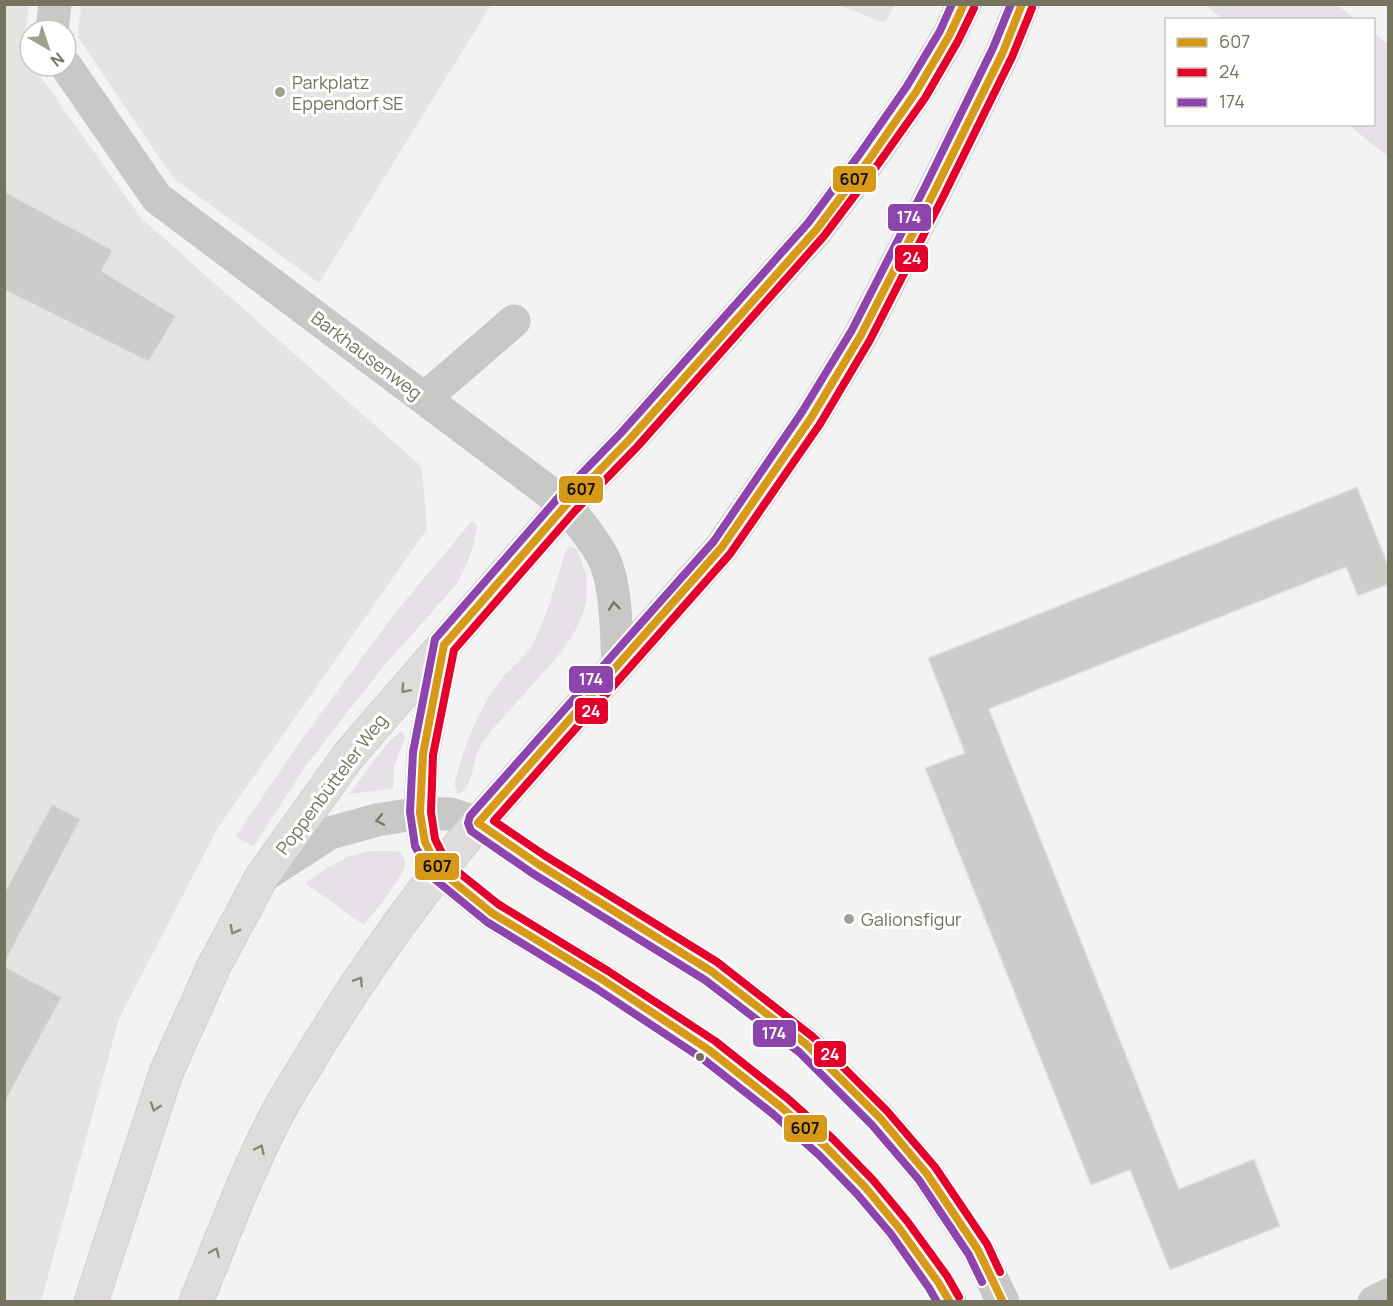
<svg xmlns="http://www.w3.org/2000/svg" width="1393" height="1306" font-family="Manrope,sans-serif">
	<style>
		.built { fill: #e4e4e3 }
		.green { fill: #e6e1e6 }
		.building { fill: #ccccca; stroke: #e2e2e3; stroke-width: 1.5 }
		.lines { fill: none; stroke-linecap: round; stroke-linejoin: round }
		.major-casing { stroke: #d0d0cf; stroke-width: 35 }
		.minor { stroke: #c8c8c6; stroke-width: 33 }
		.major { stroke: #dedddc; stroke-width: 33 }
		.bus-1-casing { stroke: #fff; stroke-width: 12 }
		.bus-2-casing { stroke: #fff; stroke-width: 12 }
		.bus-3-casing { stroke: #fff; stroke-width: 12 }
		.bus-1 { stroke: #d69918; stroke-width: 8 }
		.bus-2 { stroke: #e4002b; stroke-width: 8 }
		.bus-3 { stroke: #8e44ad; stroke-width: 8 }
		.oneway { stroke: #787763 }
		.oneway2 { stroke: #898877 }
		.poi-dot { fill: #a0a092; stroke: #fff; stroke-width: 2 }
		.bus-dot { fill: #74735e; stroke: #fff; stroke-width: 2 }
		.labels { text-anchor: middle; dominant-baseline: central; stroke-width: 6; stroke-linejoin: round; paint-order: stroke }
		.poi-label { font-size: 18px; fill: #74735e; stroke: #fff; text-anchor: start }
		.street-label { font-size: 18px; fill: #74735e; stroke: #fff }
		.line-badge { stroke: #fff; stroke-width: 2 }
		.badge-label { font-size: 16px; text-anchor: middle; font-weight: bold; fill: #fff }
		.pale-badge-label { font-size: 16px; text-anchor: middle; font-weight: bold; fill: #111 }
	</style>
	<rect width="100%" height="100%" fill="#f3f3f4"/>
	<!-- built -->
	<path class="built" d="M29 4 23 51 30 62V66H33L141 218 422 467 427 529 217 829 119 1019 41 1301 5 1302 4 5Z
		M81 5V4L491 5 319 283 173 178 78 37Z
		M839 5H895L885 23Z"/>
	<!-- green -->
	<path class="green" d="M1205 5H1337L1356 19H1223Z
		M1374 33 1388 44V157L1349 125 1374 124Z
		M472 521 477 526 473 546 466 566 456 585 382 668 307 764 253 847 236 836 299 743 399 608Z
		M570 546 577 549C581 560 587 572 587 584 588 626 560 654 534 683 520 699 505 715 491 731 486 738 481 744 478 751 472 765 473 786 459 794 451 786 457 774 460 764 469 733 482 704 502 678 513 666 528 655 535 640 548 613 556 582 565 553Z
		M402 731 405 738 394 766 393 789 349 794C360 780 388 738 402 731Z
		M372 851H392L400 852C403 857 406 860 405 865 403 878 373 913 364 925L305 883 327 868 349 856Z"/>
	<!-- building -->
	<path class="building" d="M4 191 113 250 102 271 176 316 149 362 4 290Z
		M1357 487 1389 568V584L1358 596 1346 567 989 709 1179 1189 1254 1159 1280 1226 1170 1270 1130 1170 1091 1185 925 768 965 753 928 658Z
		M52 804 81 819 4 964V893Z
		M4 966 62 997 4 1104Z"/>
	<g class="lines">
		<!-- major casing -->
		<g class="major-casing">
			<path id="major" d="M91 1302 166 1073 213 968 261 878 349 755 515 563 566 505 629 440 816 230 868 161 916 92 949 36 964 4
				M196 1302C222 1239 245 1175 277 1114 288 1093 302 1072 314 1052 363 971 417 896 478 823L722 547 811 418 861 335 934 192 1003 52 1022 4"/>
		</g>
		<!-- minor -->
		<path class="minor" d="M52 30 55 4
			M66 66 157 198 566 505C579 523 594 539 604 559 617 587 616 633 618 665
			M425 398 514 321
			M444 645 423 754 420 813 425 842 439 870 492 913 603 980 709 1050 780 1106 826 1147 865 1187 899 1228 938 1282 950 1302
			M262 877 330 833 377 820 420 813 450 814 478 823 538 864 711 971 806 1044 880 1118 927 1174 978 1250 1003 1302
			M1374 1302 1388 1295"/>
		<!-- major -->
		<use href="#major" class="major"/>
		<!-- bus-1 casing -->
		<g class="bus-1-casing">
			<path id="bus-1" d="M444 645 423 754 420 813 425 842 439 870 492 913 603 980 709 1050 780 1106 826 1147 865 1187 899 1228 938 1282 950 1302
				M444 645 566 505 629 440 816 230 868 161 916 92 949 36 964 4
				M1003 1302 978 1250 927 1174 880 1118 806 1044 711 971 538 864 478 823 722 547 811 418 861 335 934 192 1003 52 1022 4"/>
		</g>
		<!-- bus-2 casing -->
		<g class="bus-2-casing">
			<path id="bus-2" d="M1000 1272 987 1244 935 1167 887 1111 813 1037 717 962 544 855 494 821 730 554 820 424 870 340 943 197 1012 57 1032 8
				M959 1297 947 1276 907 1221 873 1180 833 1139 787 1098 715 1041 608 971 498 904 447 863 435 839 431 812 433 755 454 650 574 512 637 447 824 236 876 167 925 98 958 41 974 8"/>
		</g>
		<!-- bus-3 casing -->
		<g class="bus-3-casing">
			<path id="bus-3" d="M982 1282 969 1255 919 1180 872 1125 799 1052 705 980 532 873 471 831 468 823 470 816 714 541 802 412 852 330 925 187 993 48 1011 4
				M937 1302 929 1288 891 1234 857 1194 819 1155 773 1114 703 1059 597 989 487 922 432 877 415 846 410 812 413 752 435 639 558 498 621 433 808 223 859 155 907 86 940 31 952 4"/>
		</g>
		<!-- bus-1 -->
		<use href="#bus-1" class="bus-1"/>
		<!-- bus-2 -->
		<use href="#bus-2" class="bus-2"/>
		<!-- bus-3 -->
		<use href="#bus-3" class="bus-3"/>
	</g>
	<!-- one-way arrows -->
	<defs><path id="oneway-chevron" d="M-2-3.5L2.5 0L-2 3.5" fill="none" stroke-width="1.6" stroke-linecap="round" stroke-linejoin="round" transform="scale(1.5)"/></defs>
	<g class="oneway">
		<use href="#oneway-chevron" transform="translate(614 606) rotate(-96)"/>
		<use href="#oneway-chevron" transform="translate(380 820) rotate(169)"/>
	</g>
	<g class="oneway2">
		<use href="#oneway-chevron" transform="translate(405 689) rotate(131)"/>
		<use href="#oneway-chevron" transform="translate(234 930) rotate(118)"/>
		<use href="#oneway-chevron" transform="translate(359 981) rotate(-57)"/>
		<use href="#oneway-chevron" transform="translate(155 1107) rotate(108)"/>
		<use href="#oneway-chevron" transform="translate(260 1149) rotate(-65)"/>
		<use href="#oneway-chevron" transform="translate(215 1252) rotate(-68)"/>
	</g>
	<!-- markers -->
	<g class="poi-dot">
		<circle cx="280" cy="92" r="6"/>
		<circle cx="849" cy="919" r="6"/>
	</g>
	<circle class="bus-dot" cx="700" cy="1057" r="5"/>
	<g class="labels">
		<!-- poi labels -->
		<g class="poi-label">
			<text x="292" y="82">Parkplatz<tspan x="292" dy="21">Eppendorf SE</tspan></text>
			<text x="861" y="919">Galionsfigur</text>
		</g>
		<!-- street labels -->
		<g class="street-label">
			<text transform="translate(367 355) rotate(37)">Barkhausenweg</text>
			<text transform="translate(331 784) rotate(-53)">Poppenbütteler Weg</text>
		</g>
	</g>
	<g class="line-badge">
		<rect x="832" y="165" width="45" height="28" rx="6" fill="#d69918"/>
		<rect x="887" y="203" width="45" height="29" rx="6" fill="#8e44ad"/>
		<rect x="894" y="244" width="35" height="29" rx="6" fill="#e4002b"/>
		<rect x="558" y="475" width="46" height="29" rx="6" fill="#d69918"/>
		<rect x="568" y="665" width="46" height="29" rx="6" fill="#8e44ad"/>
		<rect x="574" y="697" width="35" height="28" rx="6" fill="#e4002b"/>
		<rect x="414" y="852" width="46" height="29" rx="6" fill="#d69918"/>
		<rect x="752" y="1019" width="45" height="29" rx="6" fill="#8e44ad"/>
		<rect x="813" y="1040" width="34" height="28" rx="6" fill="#e4002b"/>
		<rect x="783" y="1114" width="45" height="29" rx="6" fill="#d69918"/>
	</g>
	<g class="badge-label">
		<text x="909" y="223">174</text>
		<text x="912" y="264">24</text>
		<text x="591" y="685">174</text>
		<text x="591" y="717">24</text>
		<text x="774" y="1039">174</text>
		<text x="830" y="1060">24</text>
	</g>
	<g class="pale-badge-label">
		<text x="854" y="185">607</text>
		<text x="581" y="495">607</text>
		<text x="437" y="872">607</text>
		<text x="805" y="1134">607</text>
	</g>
	<!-- border -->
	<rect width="1393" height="1306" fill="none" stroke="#74735e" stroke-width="12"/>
	<!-- legend -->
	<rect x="1165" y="18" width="210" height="108" fill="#ffffff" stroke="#c7c7bf" stroke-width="1.5"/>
	<rect x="1177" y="38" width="30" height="9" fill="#d69918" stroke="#c7c7bf" stroke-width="1.5"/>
	<text x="1219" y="48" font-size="18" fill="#74735e">607</text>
	<rect x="1177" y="68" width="30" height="9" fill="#e4002b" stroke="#c7c7bf" stroke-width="1.5"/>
	<text x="1219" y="78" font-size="18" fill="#74735e">24</text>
	<rect x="1177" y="98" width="30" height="9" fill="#8e44ad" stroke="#c7c7bf" stroke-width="1.5"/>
	<text x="1219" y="108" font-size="18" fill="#74735e">174</text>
	<!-- north arrow -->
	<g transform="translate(48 48) rotate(141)"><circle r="28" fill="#ffffff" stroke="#c7c7bf" stroke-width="1.5"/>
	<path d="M0-4.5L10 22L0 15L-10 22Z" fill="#a0a092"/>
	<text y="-9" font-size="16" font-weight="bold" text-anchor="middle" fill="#74735e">N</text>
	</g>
</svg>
